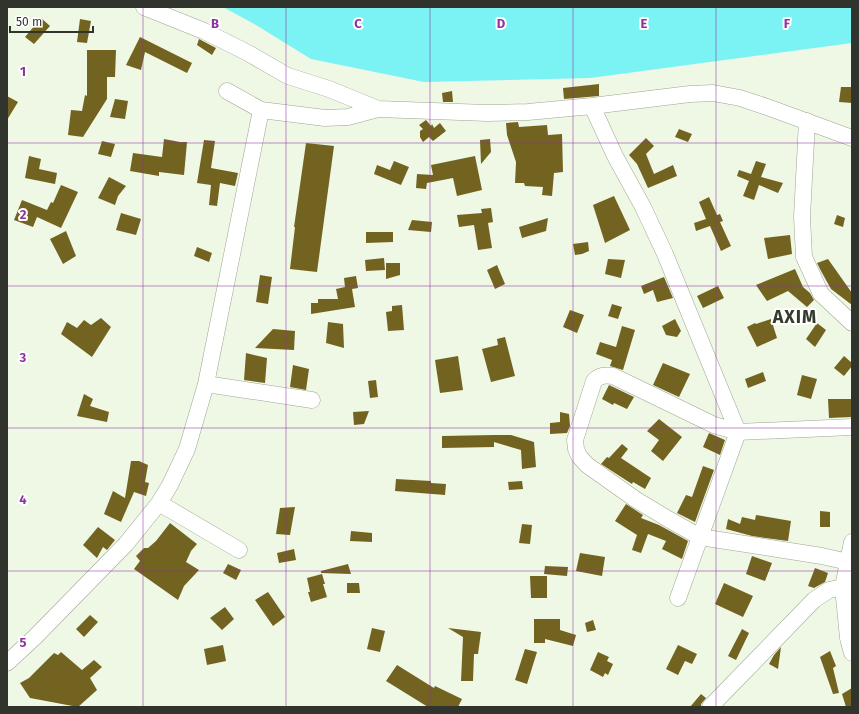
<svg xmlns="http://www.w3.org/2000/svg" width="859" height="714" font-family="'Fira Sans',sans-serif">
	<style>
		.water { fill: #7bf2f3 }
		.building { fill: #736321 }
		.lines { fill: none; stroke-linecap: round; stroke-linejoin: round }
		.minor-casing { stroke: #9da694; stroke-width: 17 }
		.minor { stroke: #fff; stroke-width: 16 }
		.grid { fill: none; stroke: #8f349e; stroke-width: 1; stroke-opacity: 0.55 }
		.labels { text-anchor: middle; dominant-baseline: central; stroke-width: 4; stroke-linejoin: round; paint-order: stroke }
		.district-label { font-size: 18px; font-weight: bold; letter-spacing: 1px; fill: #343b2c; stroke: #fff }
		.grid-label { font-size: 13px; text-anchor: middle; font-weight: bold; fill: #8f349e; stroke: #fff; stroke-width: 4; stroke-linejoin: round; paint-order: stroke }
	</style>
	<rect width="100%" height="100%" fill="#eef8e5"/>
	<!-- water -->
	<path class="water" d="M223 7H852V43L590 78 424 82 311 59 256 25Z"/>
	<!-- building -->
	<path class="building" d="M41 18 50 26 34 44 25 37Z
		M80 19 91 21 87 43 77 42Z
		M140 37 192 63 187 73 145 52 141 70 126 65Z
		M199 39 216 48 212 55 197 45Z
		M87 50H116L115 77H107V99L83 137 68 135 71 110 82 111 85 95 87 96Z
		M599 84V96L564 99 563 88Z
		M841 87H852V103L839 102Z
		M452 91 453 102H443L442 93Z
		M7 96 18 102 7 120Z
		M115 99 128 101 125 119 110 117Z
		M426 120 431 126 432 124 434 128 440 123 446 131 433 141 429 137 423 142 420 137V131L423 129 419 125Z
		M518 122 519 127 547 125 548 135 562 134 563 172 554 173 552 196 542 195 543 187 525 186 524 183H515L516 162 507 135 506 123Z
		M679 129 692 134 688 142 675 137Z
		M646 138 654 146 646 154 654 174 673 165 677 176 648 188 637 164 629 155Z
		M164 139 180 142H187L184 175 159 172V176L130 171 133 153 162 157Z
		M490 139 491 152 481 164 480 140Z
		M204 140 215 141 211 168 238 173 235 186 220 183 217 206 209 205 211 185 197 183Z
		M102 141 115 144 111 157 98 154Z
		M306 143 334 146 317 272 290 269 295 227H294Z
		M29 156 41 159 39 169 57 173 55 184 25 178Z
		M475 156 482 190 457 196 453 178 427 183 426 189 416 188 417 174 433 175 431 165Z
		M394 161 409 167 401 185 374 174 377 165 390 170Z
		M756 161 766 164 761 177 783 183 778 193 759 185 754 200 743 196 749 181 737 176 739 170 751 174Z
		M109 177 126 186 118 196 115 205 98 198Z
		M61 185 78 192 61 228 37 217 33 227 14 220 22 200 47 210 51 202 53 203Z
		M614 196 630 230 605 243 593 205Z
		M709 197 717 215 720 214 723 221 720 222 731 246 721 251 710 226 696 231 694 223 706 219 699 202Z
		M491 208 493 222 488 223 492 248 478 250 474 225 459 227 457 215 482 213 481 209Z
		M121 213 141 219 136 235 116 230Z
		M837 215 845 218 843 227 834 224Z
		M548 218 546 231 522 238 519 227Z
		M412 220 432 222 431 232 408 230Z
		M66 231 76 256 63 264 50 239Z
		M366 232H393V242L366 243Z
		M790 235 792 254 768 259 764 238Z
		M588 242 589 251 582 254 575 255 573 244Z
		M197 247 212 253 209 262 194 256Z
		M384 258 385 270 366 271 365 260Z
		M608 259 625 260 621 278 605 274Z
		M828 259 852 293V305L831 289 821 271 817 263Z
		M386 263H400V275L386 279Z
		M497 265 505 284 495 289 487 270Z
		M795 269 803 287 810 293 814 300 807 307 788 291 767 301 756 285Z
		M260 275 272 277 268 304 256 302Z
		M356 276 358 288 352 289 355 307 311 314V303H318V299H338L336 289 345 287 344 278Z
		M664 277 673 298 657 302 653 290 644 294 641 286Z
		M718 286 724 298 703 308 697 296Z
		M612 304 622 307 618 319 608 316Z
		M402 305 404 330 388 331 386 312 392 311V306Z
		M570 310 584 315 577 333 563 327Z
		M101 318 111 327 92 357 61 334 67 322 77 328 84 320 91 325Z
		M675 319 681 331 677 337 666 335 662 326Z
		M771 319 777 338 757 347 747 327 755 323 756 324Z
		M328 322 343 324 344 348 326 343Z
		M817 323 826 330 815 347 806 339Z
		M622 326 635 330 623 370 610 366 612 360 596 354 600 342 616 347Z
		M273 329 295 331 294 350 255 348Z
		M505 337 515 376 491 382 482 349 498 345 497 339Z
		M246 353 267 358 265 383 244 380Z
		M458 356 463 390 440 393 435 360Z
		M844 356 852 363V366L844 376 834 368Z
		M663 363 690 374 679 397 653 385Z
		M293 365 309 369 306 390 290 387Z
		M763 372 766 381 748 388 745 379Z
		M802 375 817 379 811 399 797 395Z
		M376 380 378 397 370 398 368 381Z
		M609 385 634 397 627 409 614 403 613 405 602 399Z
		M84 394 93 399 90 406 109 412 107 422 77 416Z
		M828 399H852V417L829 418Z
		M369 411 364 424 354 425 353 412Z
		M560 412 569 414 570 426 567 433 550 434V423L560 422Z
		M659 419 682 437 663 461 651 451 659 440 647 431Z
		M709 433 725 440 720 455 703 447Z
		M494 435H511L534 442 536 467 522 469 521 450 494 442V447L442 448V436Z
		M622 444 628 449 621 458 651 478 645 489 633 482 632 484 601 464 607 457 609 458Z
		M131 461H139L148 465 145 482 149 483 146 496 134 492 121 522 104 514 113 491 125 498Z
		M703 466 714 470 695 522 677 513 686 495 692 497Z
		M396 479 431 481V483L446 484 445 495 395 491Z
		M522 481 523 489 509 490 508 482Z
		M626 504 643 515 641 518 659 525 688 541 682 559 662 549 666 541 648 534 641 553 632 550 637 535 615 521Z
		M295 507 290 535 276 534 280 508Z
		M820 511 830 512V527H820Z
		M756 515 791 521 788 541 752 536 726 529 728 519 740 524 742 517 755 520Z
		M170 523 197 544 191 551 186 562 199 570 184 586 178 600 134 569 140 561 136 556 144 548H148L156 541Z
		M522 524 532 525 530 544 519 543Z
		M98 527 115 540 107 550 103 547 97 558 83 545Z
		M351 531 372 533V542L350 541Z
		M294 549 296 560 279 563 277 553Z
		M580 553 605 557 602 576 576 571Z
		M752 556 772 563 765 581 746 574Z
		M228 564 241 570 236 580 223 573Z
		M348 564 351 574 321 573V571Z
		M545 566 568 567 567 576 544 574Z
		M815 568 828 573 825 582 814 588 808 586Z
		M322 574 325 584H323L327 597 311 602 308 592H310L307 578Z
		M530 576H547V598H531Z
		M347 583H359L360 593H347Z
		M724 583 753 596 743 617 715 604Z
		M268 592 285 617 273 626 255 600Z
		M225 607 234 619 222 630 210 618Z
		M90 615 98 622 84 637 76 629Z
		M534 619H560V630L576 635 573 646 545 639V643H534Z
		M593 620 596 630 587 632 585 623Z
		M372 628 385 631 380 652 367 649Z
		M448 628 481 632 478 654H474L473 681H461L463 637Z
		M742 629 749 633 736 660 728 656Z
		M223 645 226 661 207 665 204 649Z
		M678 645 697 654 692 664 685 661 678 675 666 669Z
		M781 647 778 669 769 664 774 655Z
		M525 649 537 652 527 684 515 680Z
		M830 651 836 666 833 668 839 693 833 694 820 657Z
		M61 652 82 670 94 660 102 667 90 678 97 690 78 707 30 698 20 683 29 678 54 653 58 655Z
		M598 652 609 657 607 661 613 664 608 675 605 673 603 677 590 670Z
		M397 665 434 688 435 686 462 699 458 707H428L386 681Z
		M852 688V707H846L842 694Z
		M701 694 706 698 701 704V707H690Z"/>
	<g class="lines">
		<!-- minor casing -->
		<g class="minor-casing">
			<path id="minor" d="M144 7 204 31 248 53 288 76 329 89 378 109
				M227 91 261 110 325 118 348 117 378 109 487 113 528 112 592 106 690 94 713 93 740 98 767 107 852 138
				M592 106 615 156 643 207 665 254 738 432 678 598
				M807 121 802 217 804 257 821 294 852 323
				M206 384 312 400
				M159 503 239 550
				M852 542 843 587 848 638 852 653
				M848 562 822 556 700 537 668 519 635 499 587 465 579 456 576 449 575 440 594 381C600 375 605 375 613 376L714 425 738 432 852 427
				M7 663 35 637 126 544 159 503 170 485 187 449 206 384 261 110
				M710 707 814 600 829 590 843 587"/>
		</g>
		<!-- minor -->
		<use href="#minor" class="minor"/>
	</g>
	<!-- grid -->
	<path class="grid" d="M143 7V707M286 7V707M430 7V707M573 7V707M716 7V707M7 143H852M7 286H852M7 428H852M7 571H852"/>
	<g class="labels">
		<!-- district labels -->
		<g class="district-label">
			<text x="795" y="317">AXIM</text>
		</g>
	</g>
	<g class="grid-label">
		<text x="215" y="28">B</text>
		<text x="358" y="28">C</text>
		<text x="501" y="28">D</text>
		<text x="644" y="28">E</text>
		<text x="787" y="28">F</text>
		<text x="23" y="76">1</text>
		<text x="23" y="219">2</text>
		<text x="23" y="362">3</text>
		<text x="23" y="504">4</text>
		<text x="23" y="647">5</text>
	</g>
	<!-- border -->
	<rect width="859" height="714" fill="none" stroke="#31342d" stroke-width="16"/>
	<!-- scale -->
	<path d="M10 26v6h83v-6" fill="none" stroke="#31342d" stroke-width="2"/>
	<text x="16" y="26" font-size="12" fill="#31342d" stroke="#ffffff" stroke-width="3" paint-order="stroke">50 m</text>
</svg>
